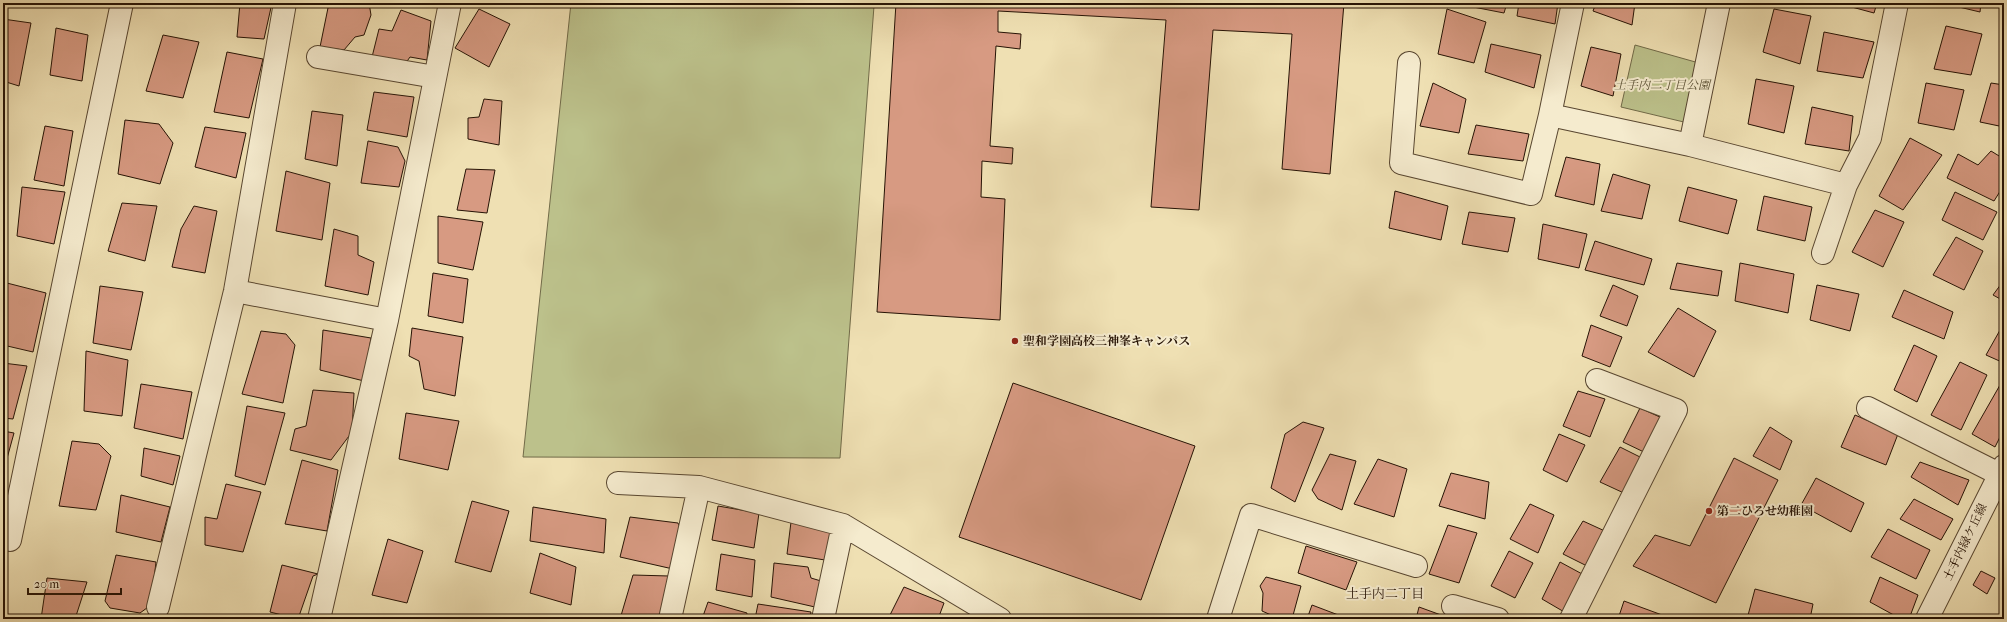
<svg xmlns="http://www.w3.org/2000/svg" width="2007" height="622" font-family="'IM FELL French Canon','Noto Serif JP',serif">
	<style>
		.green { fill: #bcc18b; stroke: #716a48 }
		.building { fill: #d79a82; stroke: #261305 }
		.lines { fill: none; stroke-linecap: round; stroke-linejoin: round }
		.minor-casing { stroke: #584630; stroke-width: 24 }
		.minor { stroke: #f5ebce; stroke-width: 22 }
		.poi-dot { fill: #8f2418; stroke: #f5ebce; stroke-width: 1.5 }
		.labels { text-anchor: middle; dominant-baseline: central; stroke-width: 4; stroke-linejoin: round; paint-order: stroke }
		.park-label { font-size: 12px; font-style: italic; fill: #5a5034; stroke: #f5ebce }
		.poi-label { font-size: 12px; font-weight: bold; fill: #261305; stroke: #f5ebce; text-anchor: start }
		.street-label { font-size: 12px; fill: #261305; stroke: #f5ebce }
		.neighbourhood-label { font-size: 13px; fill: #261305; stroke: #f5ebce }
	</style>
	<rect width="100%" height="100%" fill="#efe0b3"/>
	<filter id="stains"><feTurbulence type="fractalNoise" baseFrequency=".005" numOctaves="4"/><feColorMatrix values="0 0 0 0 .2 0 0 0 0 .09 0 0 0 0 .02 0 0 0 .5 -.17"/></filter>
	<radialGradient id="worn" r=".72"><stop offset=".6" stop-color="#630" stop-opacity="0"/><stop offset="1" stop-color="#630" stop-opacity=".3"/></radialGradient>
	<!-- green -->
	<path class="green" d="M571 3H841L874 6 840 458 523 457Z
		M1635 45 1699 63 1688 123 1621 107Z"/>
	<!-- building -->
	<path class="building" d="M240 3H272L264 39 237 37Z
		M329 3H369L371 15 364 35 355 37 344 50 320 47Z
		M896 3H1344L1330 174 1282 169 1292 34 1213 30 1199 210 1151 207 1166 20 998 11V32L1021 34 1020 49 996 46 990 146 1013 148 1012 164 982 161 981 197 1005 199 1000 320 877 312Z
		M1464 3H1507L1504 13 1463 5Z
		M1519 3H1558L1555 24 1517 16Z
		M1596 3H1635L1632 25 1593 11Z
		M1837 3H1877L1874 13Z
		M1942 3H1981L1980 12Z
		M479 9 510 24 489 67 455 48Z
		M1447 9 1486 22 1474 63 1438 54Z
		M1774 9 1811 16 1800 64 1763 52Z
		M401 10 431 21 427 60 410 57 403 67 371 61 379 29 392 31Z
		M3 19 31 23 19 86 3 81Z
		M1946 26 1982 34 1971 75 1934 69Z
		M56 28 88 35 82 81 50 75Z
		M1824 32 1874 42 1863 78 1817 71Z
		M163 35 199 42 183 98 146 91Z
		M1491 44 1541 55 1534 88 1485 72Z
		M1591 47 1621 54 1613 96 1581 86Z
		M227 52 263 59 249 118 214 112Z
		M1756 79 1794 86 1784 133 1748 124Z
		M1433 83 1466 99 1459 133 1420 126Z
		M1926 83 1964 90 1954 130 1918 123Z
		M1991 83 2004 85V127L1980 122Z
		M374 92 414 97 407 137 367 130Z
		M484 99 502 101 499 145 468 139V118L479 117Z
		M1812 107 1853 116 1849 151 1805 144Z
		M312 111 343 115 337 166 305 159Z
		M125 120 159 124 173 143 160 184 118 174Z
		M1476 125 1529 134 1523 161 1468 154Z
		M45 126 73 131 64 186 34 180Z
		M205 127 246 133 236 178 195 167Z
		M1910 138 1942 155 1903 210 1879 196Z
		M368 141 398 147 405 161 399 187 361 183Z
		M1991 151 2004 159V185L1994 201 1947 178 1958 154 1978 165Z
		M1566 157 1600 164 1594 205 1555 196Z
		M466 169 495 170 487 213 457 210Z
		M286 171 330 183 322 240 276 231Z
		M1613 174 1650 185 1642 219 1601 211Z
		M22 187 65 192 54 244 17 236Z
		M1688 187 1737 200 1728 234 1679 221Z
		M1395 191 1448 206 1441 240 1389 228Z
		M1955 192 1997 212 1983 240 1942 220Z
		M1764 196 1812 207 1805 241 1757 230Z
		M122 203 157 206 145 261 108 251Z
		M194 206 217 211 205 273 172 267 181 229Z
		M1875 210 1904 222 1883 267 1852 252Z
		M1469 212 1515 218 1508 252 1462 244Z
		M438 216 483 222 473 270 438 263Z
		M1543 224 1587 234 1579 268 1538 259Z
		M334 229 358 236V255L374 262 368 295 325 286Z
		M1956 237 1983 251 1964 290 1933 275Z
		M1595 241 1652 259 1644 285 1585 270Z
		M1677 263 1722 271 1718 296 1670 289Z
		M1740 263 1794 274 1788 313 1735 301Z
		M433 273 468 279 463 323 428 316Z
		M2004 280V301L1993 295Z
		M3 282 46 293 33 352 3 345Z
		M1613 285 1638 296 1627 326 1600 316Z
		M1817 285 1859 294 1850 331 1810 320Z
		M100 286 143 292 131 350 93 343Z
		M1904 290 1953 312 1944 339 1892 317Z
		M1678 308 1716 331 1694 377 1648 352Z
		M2004 323V363L1986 355Z
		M1591 325 1622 337 1610 367 1582 356Z
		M412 328 463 337 455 396 424 389 419 361 409 356Z
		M323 330 371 338 364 381 320 370Z
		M261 331 286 334 295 345 283 403 242 394Z
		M1914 345 1937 356 1917 402 1894 390Z
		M86 351 128 360 122 416 84 411Z
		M1960 362 1987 375 1961 430 1931 415Z
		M3 363 27 366 13 419 3 418Z
		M1013 383 1195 446 1141 600 959 537Z
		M141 384 192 392 183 439 134 428Z
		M2000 385 2004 386V429L1995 447 1972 434Z
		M313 390 354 393 352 432 331 460 290 450 295 429 306 426Z
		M1578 391 1605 399 1590 437 1563 426Z
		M247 406 285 413 265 485 235 476Z
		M1640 408 1662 418 1646 453 1623 442Z
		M406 413 459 421 448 470 399 459Z
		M1855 415 1898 434 1886 465 1841 447Z
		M1303 422 1324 428 1295 502 1271 488 1285 434Z
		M1770 427 1792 441 1780 470 1753 456Z
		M3 431 14 433 3 473Z
		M1559 434 1585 445 1567 482 1543 470Z
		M72 441 99 444 111 456 96 510 59 506Z
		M1620 447 1644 459 1626 494 1600 482Z
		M144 448 180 456 173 485 141 476Z
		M1330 454 1356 461 1342 510 1318 499 1312 490Z
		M1734 458 1778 480 1716 603 1633 566 1655 535 1690 546Z
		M1378 459 1407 469 1394 517 1354 504Z
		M302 460 338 470 327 531 285 524Z
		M1920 462 1969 480 1958 505 1911 477Z
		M1451 473 1489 482 1485 519 1439 506Z
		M1816 478 1864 503 1851 532 1801 505Z
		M226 484 261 492 243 552 205 545V517L217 519Z
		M121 495 170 507 161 542 116 532Z
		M1914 499 1953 519 1941 540 1900 519Z
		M472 501 509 511 491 572 455 562Z
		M1530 504 1554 515 1538 553 1510 539Z
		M718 506 759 513 754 548 712 540Z
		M533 507 606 519 604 553 530 541Z
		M630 517 678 523 682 532 673 569 620 557Z
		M1583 521 1607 532 1589 567 1563 554Z
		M791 522 832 528 825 560 787 554Z
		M1448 525 1477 533 1459 583 1429 574Z
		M1888 529 1930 550 1916 579 1871 557Z
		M388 539 423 551 407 603 372 595Z
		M1306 546 1357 562 1346 590 1298 573Z
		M1509 551 1533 563 1515 598 1491 586Z
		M540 553 576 567 571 605 530 593Z
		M721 554 755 560 752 597 716 590Z
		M116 555 156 562 151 605 140 613 110 608 105 601Z
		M1560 562 1584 575 1566 613 1542 599Z
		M774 563 808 567 811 578 821 581 815 607 771 597Z
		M282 565 318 574 313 576 298 619 270 612Z
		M1981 571 1995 578 1987 594 1973 585Z
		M633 575 669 576 662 613 656 619H620Z
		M1266 577 1301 586 1292 619H1280L1262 611 1263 593 1260 586Z
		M1880 577 1918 595 1909 619H1901L1870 602Z
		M47 578 87 582 75 619H41Z
		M904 587 944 603 938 619H888Z
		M1755 589 1813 604 1810 619H1747Z
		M1624 601 1673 619H1618Z
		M708 602 747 613 746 619H702Z
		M758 604 811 612 810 619H755Z
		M1312 605 1341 616 1340 619H1307Z
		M2004 606V617L1999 615Z
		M1419 607 1452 619H1416Z"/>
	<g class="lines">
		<!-- minor casing -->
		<g class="minor-casing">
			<path id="minor" d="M318 57 435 77
				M1409 63 1401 163 1531 194 1550 115 1690 145 1846 185
				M1550 115 1573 3
				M1690 145 1719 3
				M1823 253 1846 185 1870 138 1897 3
				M235 291 387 320
				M1868 408 1999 474
				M618 483 699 487 843 525 1000 619
				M3 538 10 540 122 3
				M1453 606 1498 619
				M158 607 235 291 285 3
				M319 619 387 320 450 3
				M670 619 699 487
				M823 619 843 525
				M1218 619 1251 515 1416 566
				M1571 619 1676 410 1597 380
				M1927 619 2004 466"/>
		</g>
		<!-- minor -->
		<use href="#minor" class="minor"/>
	</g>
	<!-- markers -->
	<g class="poi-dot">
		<circle cx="1015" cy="341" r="4"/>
		<circle cx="1709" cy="511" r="4"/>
	</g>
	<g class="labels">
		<!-- park labels -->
		<g class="park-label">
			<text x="1662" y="85">土手内二丁目公園</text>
		</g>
		<!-- poi labels -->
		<g class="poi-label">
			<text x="1023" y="341">聖和学園高校三神峯キャンパス</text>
			<text x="1717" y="511">第二ひろせ幼稚園</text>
		</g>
		<!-- street labels -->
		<g class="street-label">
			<text transform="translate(1965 542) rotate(-64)">土手内緑ケ丘線</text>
		</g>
		<!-- neighbourhood labels -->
		<g class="neighbourhood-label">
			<text x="1385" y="593">土手内二丁目</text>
		</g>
	</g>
	<!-- margin -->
	<rect width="2007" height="622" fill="none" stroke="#efe0b3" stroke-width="16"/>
	<rect x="4" y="4" width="1999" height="614" fill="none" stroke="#261305" stroke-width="2"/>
	<rect x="8" y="8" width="1991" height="606" fill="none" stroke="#261305"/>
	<!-- scale -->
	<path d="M28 588v6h93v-6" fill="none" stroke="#261305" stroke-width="2"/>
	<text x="34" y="588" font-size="12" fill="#261305" stroke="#f5ebce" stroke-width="3" paint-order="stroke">20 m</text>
	<rect width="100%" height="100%" filter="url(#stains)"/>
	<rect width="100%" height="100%" fill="url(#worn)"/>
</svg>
